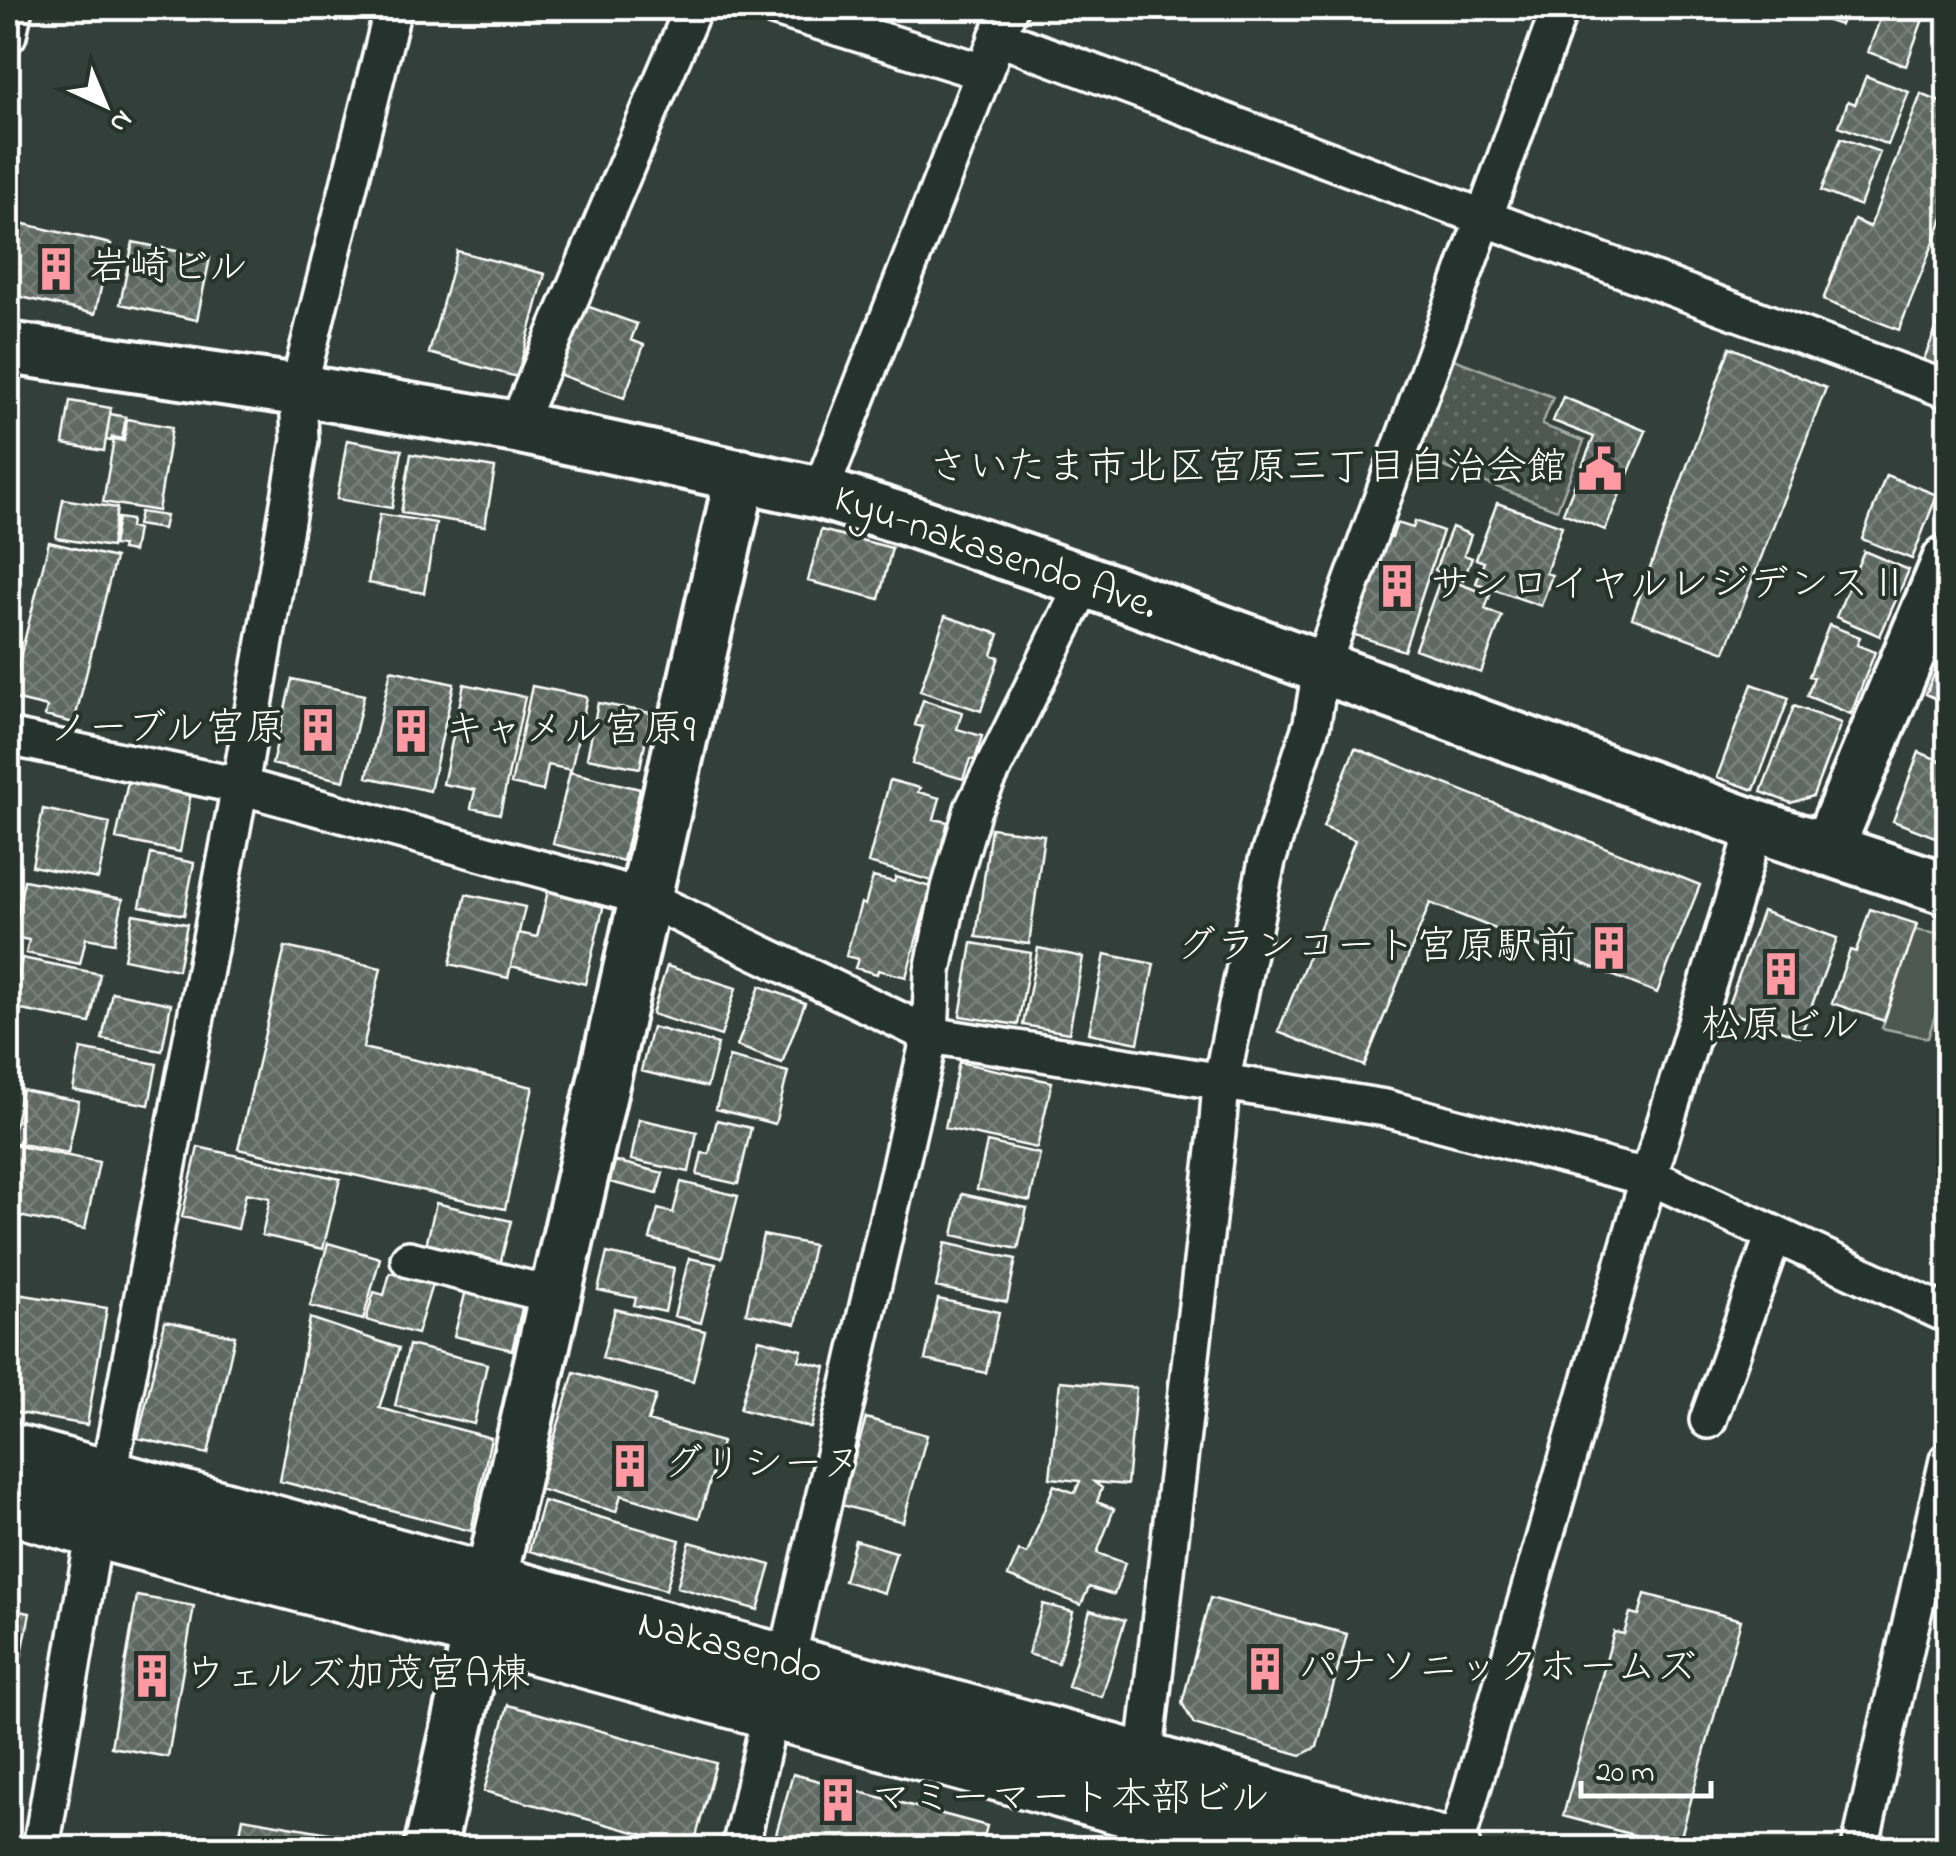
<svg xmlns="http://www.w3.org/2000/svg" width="1956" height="1856" font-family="'Indie Flower','Klee One',sans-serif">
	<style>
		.grass { fill: #4d5853; stroke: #a6aca9; stroke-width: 2.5 }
		.park { fill: url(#park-dots); stroke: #a6aca9; stroke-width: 2.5 }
		.building { fill: url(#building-cross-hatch); stroke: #fff; stroke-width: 2.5 }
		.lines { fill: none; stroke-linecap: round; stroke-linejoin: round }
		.street-casing { stroke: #fff; stroke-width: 42 }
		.secondary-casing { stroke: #fff; stroke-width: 58 }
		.highway-casing { stroke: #fff; stroke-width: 62 }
		.street { stroke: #26332d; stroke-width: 35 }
		.secondary { stroke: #26332d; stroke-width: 50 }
		.highway { stroke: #26332d; stroke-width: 55 }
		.labels { text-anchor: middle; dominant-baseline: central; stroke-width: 8; stroke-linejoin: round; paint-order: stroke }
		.poi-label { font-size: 40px; fill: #fff; stroke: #26332d; text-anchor: start }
		.street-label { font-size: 40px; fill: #fff; stroke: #26332d }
	</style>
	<defs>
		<pattern id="park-dots" width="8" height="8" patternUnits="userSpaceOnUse" patternTransform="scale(2.5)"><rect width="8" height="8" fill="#4d5853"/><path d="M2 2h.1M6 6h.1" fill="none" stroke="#68716d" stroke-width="1.8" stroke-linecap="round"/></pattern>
		<pattern id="building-cross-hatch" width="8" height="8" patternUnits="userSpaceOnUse" patternTransform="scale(2.5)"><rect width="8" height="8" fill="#5f6964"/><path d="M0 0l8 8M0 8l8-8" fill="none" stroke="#77807b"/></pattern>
	</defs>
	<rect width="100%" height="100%" fill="#333f3a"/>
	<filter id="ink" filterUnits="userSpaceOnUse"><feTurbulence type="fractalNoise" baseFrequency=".01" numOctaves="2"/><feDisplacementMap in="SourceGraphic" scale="20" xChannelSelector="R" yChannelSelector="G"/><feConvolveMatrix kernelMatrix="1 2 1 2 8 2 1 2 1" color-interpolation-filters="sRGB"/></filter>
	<g filter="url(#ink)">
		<!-- grass -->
		<path class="grass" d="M1915 930 1948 936V974L1928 1038 1882 1028Z"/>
		<!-- park -->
		<path class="park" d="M1451 358 1553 397 1542 425 1584 441 1557 510 1413 455Z"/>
		<!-- building -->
		<path class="building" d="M1793 8H1846L1840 25 1792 9Z
			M1884 8H1927L1906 66 1868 52Z
			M1866 76 1909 92 1888 145 1839 126 1848 101 1855 104Z
			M1921 94 1948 105V218L1944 216 1899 330 1823 300 1854 220 1870 227Z
			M1841 138 1880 152 1860 206 1821 191Z
			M11 221 111 244 95 314 8 294V237Z
			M133 242 210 258 197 320 120 304Z
			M457 251 545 274 517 377 429 353Z
			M581 304 637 324 631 340 644 345 624 398 555 373Z
			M1945 307 1948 308V371L1923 361Z
			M1730 347 1826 388 1725 652 1632 618Z
			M1563 397 1646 431 1605 530 1563 513 1594 437 1553 421Z
			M70 401 111 408 104 451 63 444Z
			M110 414 126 417 122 439 112 437 111 441 106 440Z
			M127 419 172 427 158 511 103 502 114 439 124 441Z
			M347 440 402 450 392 508 337 499Z
			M411 454 495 468 485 526 401 513Z
			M1886 475 1937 495 1912 559 1862 539Z
			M63 499 117 508 111 547 56 538Z
			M1497 503 1562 526 1546 573 1552 575 1541 606 1476 583 1484 562 1476 559Z
			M140 512 166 516 163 529 137 525Z
			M380 514 436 523 424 593 368 583Z
			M118 518 131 520 130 527 137 529 133 552 121 550 122 546 113 545Z
			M1415 521 1443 531 1404 651 1352 634 1385 535 1392 537 1397 523 1413 528Z
			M1452 527 1471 535 1464 555 1472 558 1463 580 1435 570Z
			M821 530 892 548 879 599 808 581Z
			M49 542 115 558 74 723 45 716 47 707 10 698Z
			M1864 551 1909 570 1880 636 1836 617Z
			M1441 577 1490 595 1485 609 1502 616 1481 673 1415 649Z
			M945 616 999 634 992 655 999 657 981 711 920 691Z
			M1829 625 1860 637 1857 645 1875 652 1851 714 1807 696 1814 677 1809 676Z
			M1948 641V704L1926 694Z
			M391 670 454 684 430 791 367 777Z
			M292 679 364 695 344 781 272 764Z
			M464 684 525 697 500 814 471 808 475 790 443 784Z
			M1752 684 1789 698 1754 790 1717 777Z
			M532 686 587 697 571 770 548 765 543 791 511 784Z
			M923 700 962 712 957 729 982 736 975 760 970 759 963 779 912 764 923 727 915 725Z
			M598 703 651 713 640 768 587 758Z
			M1794 706 1841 723 1813 796 1791 803 1761 792Z
			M1355 748 1700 885 1657 993 1430 903 1364 1066 1278 1032 1355 840 1323 827Z
			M1919 752 1948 764V786L1943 801 1948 802V842L1893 821Z
			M570 772 640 789 623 861 553 844Z
			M890 780 920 788 918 792 940 798 934 819 948 822 932 881 868 863Z
			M128 781 191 793 180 852 116 839Z
			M43 809 110 823 98 879 32 866Z
			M991 828 1044 835 1029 944 976 937Z
			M151 854 194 863 184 915 140 906Z
			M873 877 894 882 896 877 931 887 906 977 878 970 877 974 855 968 858 959 846 956 861 903 865 905Z
			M24 880 123 899 114 943 86 938 80 964 26 953 29 940 13 937Z
			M548 891 604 904 585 984 511 966 519 933 537 937Z
			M466 894 525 907 508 978 450 964Z
			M1870 909 1917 924 1884 1021 1832 1003 1850 950 1856 952Z
			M1762 911 1837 938 1800 1037 1726 1011Z
			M133 914 187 924 178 970 124 959Z
			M972 943 1031 953 1018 1025 960 1016Z
			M285 947 381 968 363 1048 533 1087 505 1209 238 1149Z
			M1038 948 1083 957 1069 1033 1023 1025Z
			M1105 954 1154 964 1138 1043 1089 1033Z
			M22 958 100 974 90 1023 11 1008Z
			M667 966 736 988 721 1036 652 1014Z
			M760 986 805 1003 782 1063 737 1046Z
			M112 992 171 1004 162 1051 102 1039Z
			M1948 1009V1046L1937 1042Z
			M652 1027 718 1044 707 1087 641 1071Z
			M81 1049 157 1064 149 1105 73 1090Z
			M729 1057 788 1072 775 1124 716 1109Z
			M959 1062 1052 1082 1037 1148 945 1128Z
			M22 1090 79 1101 68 1153 11 1142Z
			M639 1119 697 1132 689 1172 631 1160Z
			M717 1120 751 1128 738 1184 697 1175 702 1153 709 1154Z
			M987 1142 1040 1154 1030 1201 977 1189Z
			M8 1144 99 1162 85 1229 8 1214Z
			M198 1147 340 1179 323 1249 262 1235 270 1198 246 1193 238 1229 182 1217Z
			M615 1161 663 1173 657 1194 610 1182Z
			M681 1182 738 1196 722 1258 650 1239 658 1209 673 1213Z
			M962 1194 1027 1208 1018 1249 953 1235Z
			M436 1203 511 1221 499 1268 425 1250Z
			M763 1235 813 1245 796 1324 746 1313Z
			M328 1243 380 1258 363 1320 310 1306Z
			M945 1243 1016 1259 1007 1302 936 1287Z
			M607 1253 674 1268 665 1312 634 1305 636 1298 598 1290Z
			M689 1258 716 1264 701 1323 674 1316Z
			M411 1272 434 1278 417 1334 366 1320 374 1292 384 1295 390 1273 410 1278Z
			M468 1283 525 1296 512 1350 454 1336Z
			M11 1293 107 1308 87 1425 8 1411V1311Z
			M938 1299 999 1312 986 1373 925 1360Z
			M615 1309 705 1331 693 1381 602 1358Z
			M310 1318 399 1348 379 1408 491 1438 471 1531 280 1481Z
			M165 1321 235 1336 208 1454 138 1438Z
			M759 1339 802 1350 799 1360 826 1367 811 1428 740 1409Z
			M409 1345 487 1364 474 1424 395 1406Z
			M574 1372 656 1396 648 1421 722 1442 699 1518 621 1495 616 1512 539 1489Z
			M1060 1381 1136 1388 1127 1485 1094 1482 1102 1488 1097 1502 1114 1509 1097 1553 1125 1563 1114 1595 1089 1587 1081 1605 1008 1576 1019 1551 1027 1554 1054 1485 1075 1493 1080 1481 1050 1478Z
			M866 1418 927 1435 903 1522 841 1505Z
			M543 1501 680 1540 666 1590 529 1551Z
			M855 1540 896 1552 884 1593 844 1581Z
			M690 1542 771 1565 758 1610 677 1587Z
			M1645 1594 1741 1620 1678 1847 1563 1816 1614 1632 1624 1634 1630 1613 1639 1615Z
			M137 1596 194 1606 168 1757 111 1747Z
			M1210 1598 1347 1634 1317 1747 1301 1755 1194 1724 1182 1703Z
			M1043 1604 1073 1612 1058 1663 1028 1654Z
			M8 1609 30 1613 8 1724Z
			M1090 1610 1125 1620 1102 1697 1068 1687Z
			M508 1705 716 1763 693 1848 484 1791Z
			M793 1774 987 1826 981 1848H772Z
			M243 1818 352 1837 350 1848H237Z"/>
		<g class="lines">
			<!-- street casing -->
			<g class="street-casing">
				<path id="street" d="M776 8 983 72
					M8 35 14 8
					M997 37 1948 390
					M516 427 693 8
					M820 493 1009 8
					M8 737 240 786 646 898 930 1035 1385 1108 1626 1172 1649 1176 1948 1315
					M409 1259 556 1296
					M1708 1420 1774 1234
					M786 1664 930 1035 933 971 950 888 973 809 1085 581
					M1144 1761 1217 1133 1221 1083 1267 861 1312 723 1321 668 1560 8
					M41 1848 95 1530 108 1479 240 786 300 440 298 390 393 8
					M740 1848 771 1711
					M1140 1848 1144 1813
					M1455 1848 1649 1176 1756 826
					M1860 1848 1948 1460"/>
			</g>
			<!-- secondary casing -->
			<g class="secondary-casing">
				<path id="secondary" d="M8 348 298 390 516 427 820 493 910 521 1085 581 1756 826 1948 889
					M1827 850 1948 561
					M430 1848 741 475"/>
			</g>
			<!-- highway casing -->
			<g class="highway-casing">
				<path id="highway" d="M8 1451 1144 1761 1452 1848
					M8 1505 95 1530 480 1631 1273 1848"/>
			</g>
			<!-- street -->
			<use href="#street" class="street"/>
			<!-- secondary -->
			<use href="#secondary" class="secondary"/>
			<!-- highway -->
			<use href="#highway" class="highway"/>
		</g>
	</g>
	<!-- icons -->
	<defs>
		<g id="building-bare" transform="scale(3.45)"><path d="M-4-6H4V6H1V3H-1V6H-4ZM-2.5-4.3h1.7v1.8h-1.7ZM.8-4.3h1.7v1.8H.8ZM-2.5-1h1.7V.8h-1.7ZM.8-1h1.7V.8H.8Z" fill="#ff9aa2" stroke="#26332d" stroke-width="2.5" paint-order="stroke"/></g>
		<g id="civic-bare" transform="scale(3.45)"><path d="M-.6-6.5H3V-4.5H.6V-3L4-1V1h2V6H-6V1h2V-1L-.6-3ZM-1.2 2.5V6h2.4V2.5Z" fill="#ff9aa2" stroke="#26332d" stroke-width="2.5" paint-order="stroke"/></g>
	</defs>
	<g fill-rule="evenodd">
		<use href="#building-bare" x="56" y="269"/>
		<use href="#civic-bare" x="1600" y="469"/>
		<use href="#building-bare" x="1397" y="586"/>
		<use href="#building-bare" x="318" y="730"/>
		<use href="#building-bare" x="411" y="731"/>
		<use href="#building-bare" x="1609" y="948"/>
		<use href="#building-bare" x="1781" y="974"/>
		<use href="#building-bare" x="630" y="1466"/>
		<use href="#building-bare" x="1265" y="1669"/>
		<use href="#building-bare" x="152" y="1676"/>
		<use href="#building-bare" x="838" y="1800"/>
	</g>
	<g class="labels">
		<!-- poi labels -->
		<g class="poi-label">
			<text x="89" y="269">岩崎ビル</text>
			<text x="1567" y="469" text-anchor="end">さいたま市北区宮原三丁目自治会館</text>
			<text x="1430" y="586">サンロイヤルレジデンスⅡ</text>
			<text x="285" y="730" text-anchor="end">ノーブル宮原</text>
			<text x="444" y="731">キャメル宮原9</text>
			<text x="1576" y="948" text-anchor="end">グランコート宮原駅前</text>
			<text x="1781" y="1027" text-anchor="middle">松原ビル</text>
			<text x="663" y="1466">グリシーヌ</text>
			<text x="1298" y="1669">パナソニックホームズ</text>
			<text x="185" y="1676">ウェルズ加茂宮A棟</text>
			<text x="871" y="1800">マミーマート本部ビル</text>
		</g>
		<!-- street labels -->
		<g class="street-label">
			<text transform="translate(995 554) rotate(19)">Kyu-nakasendo Ave.</text>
			<text transform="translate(730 1649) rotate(15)">Nakasendo</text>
		</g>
	</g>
	<!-- margin -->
	<rect width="1956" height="1856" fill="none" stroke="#26332d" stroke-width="40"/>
	<rect x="20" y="20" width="1916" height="1816" fill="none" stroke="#fff" stroke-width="4" filter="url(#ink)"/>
	<!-- north arrow -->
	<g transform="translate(105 105) rotate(136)" stroke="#26332d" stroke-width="8" paint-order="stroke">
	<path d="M0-8L18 38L0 25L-18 38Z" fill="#ffffff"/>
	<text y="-15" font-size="28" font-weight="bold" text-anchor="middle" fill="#ffffff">N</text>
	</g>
	<!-- scale -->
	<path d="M1581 1781v15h130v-15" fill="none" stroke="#ffffff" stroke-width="5"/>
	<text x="1596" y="1781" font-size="30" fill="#ffffff" stroke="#26332d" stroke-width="8" paint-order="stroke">20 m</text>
</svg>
